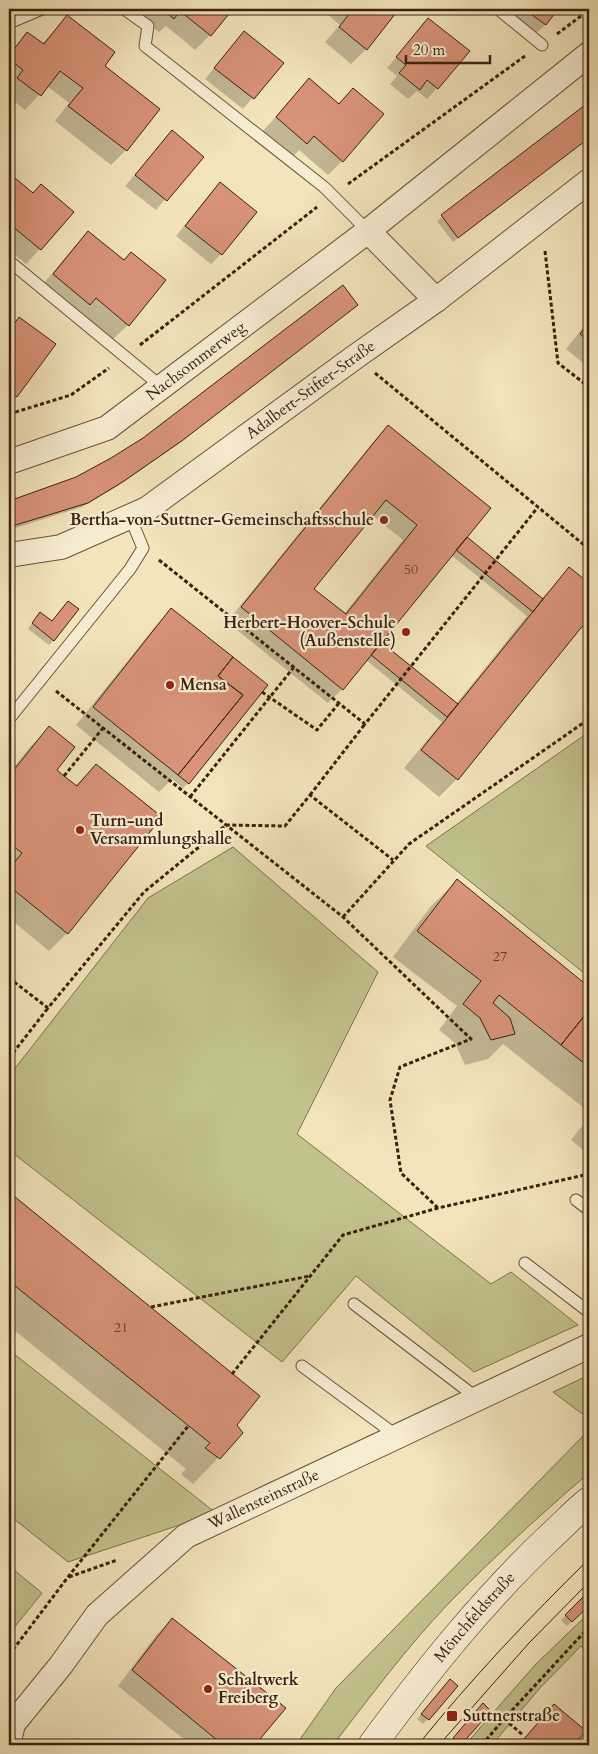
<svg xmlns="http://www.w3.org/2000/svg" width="598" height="1754" font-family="Cardo,serif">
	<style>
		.green { fill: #c2c28c; stroke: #7e724e }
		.shadow { fill: #0003; fill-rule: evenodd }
		.building { fill: #d89378; stroke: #39210f; fill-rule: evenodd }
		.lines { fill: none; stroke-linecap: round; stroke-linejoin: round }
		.service-casing { stroke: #68523a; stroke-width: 13 }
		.minor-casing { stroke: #68523a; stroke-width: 26 }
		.secondary-casing { stroke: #39210f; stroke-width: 29 }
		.path { stroke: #39210f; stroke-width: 3; stroke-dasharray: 4 2.5; stroke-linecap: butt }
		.service { stroke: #f7edd3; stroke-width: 11 }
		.minor { stroke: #f7edd3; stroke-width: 24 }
		.secondary { stroke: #f7edd3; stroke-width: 28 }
		.tram { stroke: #39210f; stroke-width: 1 }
		.poi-dot { fill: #8f2418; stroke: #f7edd3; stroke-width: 2 }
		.labels { text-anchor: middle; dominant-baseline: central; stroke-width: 4.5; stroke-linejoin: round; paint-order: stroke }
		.number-label { font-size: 14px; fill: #613e29 }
		.street-label { font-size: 16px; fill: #39210f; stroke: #f7edd3 }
		.poi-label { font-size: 16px; font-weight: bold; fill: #39210f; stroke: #f7edd3; text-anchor: start }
	</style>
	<rect width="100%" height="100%" fill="#f3e4bb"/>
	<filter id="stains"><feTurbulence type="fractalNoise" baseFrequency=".004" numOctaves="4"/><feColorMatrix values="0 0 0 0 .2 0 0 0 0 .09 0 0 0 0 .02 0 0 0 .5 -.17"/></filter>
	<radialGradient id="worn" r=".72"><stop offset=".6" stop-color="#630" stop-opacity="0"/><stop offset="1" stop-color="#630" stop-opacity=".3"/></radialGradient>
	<!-- green -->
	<path class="green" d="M589 732V977L426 846Z
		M233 847 378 972 297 1134 491 1284 511 1272 578 1325 474 1372 356 1276 282 1362 9 1150V1076L148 898Z
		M9 1350 216 1513 68 1562 9 1515Z
		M589 1375V1419L553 1392Z
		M589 1430V1473C541 1514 493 1558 449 1603 407 1647 370 1697 333 1745H296L336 1688Z
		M9 1566 42 1593 9 1634Z
		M589 1613V1653L581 1646 540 1688 492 1745H465L535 1665Z"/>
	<!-- shadow -->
	<path class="shadow" d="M130 9H232L210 35 195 50 166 26 159 32Z
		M331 9H398L366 49 351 64 325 42 340 25 327 14Z
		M497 9H557L545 25 530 39Z
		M67 16 103 66 126 150 111 165 55 121 69 103 47 86 25 110 9 97V53L27 34 42 44Z
		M429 19 437 88 427 99 417 91 408 99 390 84 397 76 387 68Z
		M244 33 282 63 243 109 205 79Z
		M309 80 338 104 353 90 342 161 328 175 299 150 292 158 262 132Z
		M589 104V138L453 242 437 221Z
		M172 132 202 157 156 210 125 186Z
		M9 174 32 194 40 249 26 264 9 250Z
		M220 184 221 254 211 264 176 236 210 194Z
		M88 232 128 325 113 339 81 313 75 318 39 289 74 247Z
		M357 305 177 445 118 486 82 507 9 530V502L38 493 76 478 112 459Z
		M19 318 54 344 15 397V395L9 390V329Z
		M589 320V368L566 349Z
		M9 393 15 397 9 403Z
		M388 426 465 537 541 599 569 569 589 585V616L457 779 439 797 404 768 442 722 366 660 342 689 328 703 227 622 374 441ZM372 515 403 540 344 614 313 589ZM451 555 527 616 456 704 380 643Z
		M68 603 54 640 49 645 28 629 35 619 51 622Z
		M172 610 188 783 183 788 172 779 159 792 76 725 154 628Z
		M49 728 55 770 75 786 96 765 160 818 67 933 49 951 9 918V773L31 746Z
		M457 881 589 987V1112L503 1044 488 1059 465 1065 455 1043 439 1030 457 1006 393 957 431 906Z
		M589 1117V1158L586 1152 571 1140Z
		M9 1193 258 1397 235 1425 242 1433 193 1484 181 1474 186 1469 9 1326Z
		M589 1593V1604L567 1626 561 1620Z
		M172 1620 284 1708 253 1745H191L118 1686 157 1634Z
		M445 1686H457L423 1724 417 1719Z
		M554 1706 584 1731 572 1745H517Z
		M478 1710 489 1711 459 1745H451L449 1744Z"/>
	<!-- building -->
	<path class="building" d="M162 9H233L211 36 180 11 174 19Z
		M353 9H399L367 50 339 27Z
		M524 9H558L546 25Z
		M67 15 115 52 105 66 160 109 127 151 68 106 83 88 60 71 41 96 17 78 23 70 9 59V56L27 32 44 44Z
		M428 18 470 51 438 89 427 80 420 90 399 73 406 65 396 57Z
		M244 31 284 63 254 99 214 68Z
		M309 78 339 104 353 88 384 114 343 162 314 136 307 144 276 117Z
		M589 102V138L458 238 441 215Z
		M172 130 204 157 167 201 135 175Z
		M9 173 33 193 41 184 74 212 41 250 12 226 9 230Z
		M220 182 257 212 222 255 185 226Z
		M88 231 124 260 131 252 166 280 129 326 96 298 90 305 53 274Z
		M343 285 358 305 183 440 124 481 88 503 9 527V501L76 477 111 458 143 438Z
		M19 317 56 344 17 397 11 393 9 396V331Z
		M589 322V342L580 334Z
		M388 425 491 508 343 690 241 607ZM386 500 417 525 346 614 314 589Z
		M467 537 543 599 533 612 456 550Z
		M569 567 589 583V618L458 780 421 750Z
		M68 601 79 609 54 641 32 623 40 612 52 621Z
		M171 608 233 657 218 676 243 695 178 775 93 707Z
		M381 642 458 704 447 717 371 655Z
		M233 657 268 685 189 784 178 775 243 695 218 676Z
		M49 726 75 747 57 770 64 776 77 786 96 764 162 817 68 934 9 886V869L22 853 9 843V776Z
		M457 879 589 987V1010L561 1045 499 995 493 1003 510 1018 515 1034 491 1040 480 1018 463 1004 481 981 417 931Z
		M589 1010V1067L561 1045Z
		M9 1192 260 1396 237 1425 243 1433 220 1459 205 1448 210 1443 9 1281Z
		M589 1591V1606L572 1622 565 1615Z
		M172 1618 286 1708 255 1745H223L132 1670Z
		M450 1679 458 1686 429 1720 421 1714Z
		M483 1703 491 1711 461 1745 453 1738Z
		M554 1704 586 1731 574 1745H519Z"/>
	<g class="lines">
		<!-- service casing -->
		<g class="service-casing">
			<path id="service" d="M124 9 148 26 145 46 324 187 368 231
				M498 9 542 45
				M9 23 42 9
				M9 261 162 387
				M9 719 130 569 143 548 130 517
				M576 1200 589 1210
				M525 1263 589 1312
				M354 1304 477 1398
				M302 1366 397 1436"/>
		</g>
		<!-- minor casing -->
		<g class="minor-casing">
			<g id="minor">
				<path d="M368 231 436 300"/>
				<path id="s1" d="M9 462 107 428 368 231 589 54"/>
				<path id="s2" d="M9 555 61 547 147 509 355 357 436 300 589 181"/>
				<path id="s3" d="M9 1741 13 1724 61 1665 97 1615 186 1536 589 1346"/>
			</g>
		</g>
		<!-- secondary casing -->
		<g class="secondary-casing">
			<g id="secondary">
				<path id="s4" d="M372 1745C426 1672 483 1600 550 1537 563 1525 575 1512 589 1501"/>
			</g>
		</g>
		<!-- path -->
		<path class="path" d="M557 34 589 10
			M348 184 525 56
			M545 251 558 363 589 387
			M140 345 317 207
			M375 373 589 549
			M9 414 71 395 109 368
			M159 560 365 724 538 507
			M56 691 343 917 471 1039 400 1067 390 1100 401 1173 438 1208
			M262 692 317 730 339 703
			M64 776 103 728
			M310 795 365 724
			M190 797 294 667
			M343 917 409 844 589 719
			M9 978 48 1008 144 892 226 825 285 826 310 795 393 860
			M9 1058 48 1008
			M151 1307 310 1276
			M232 1374 343 1235 438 1208 589 1174
			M69 1577 117 1560
			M9 1655 68 1577 189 1425
			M504 1719 523 1735
			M482 1745 504 1719 589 1627"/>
		<!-- service -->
		<use href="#service" class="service"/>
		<!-- minor -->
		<use href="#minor" class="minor"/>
		<!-- secondary -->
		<use href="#secondary" class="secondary"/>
		<!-- tram -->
		<path class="tram" d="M418 1745C471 1679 529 1618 589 1559
			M439 1745 529 1643 589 1582"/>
	</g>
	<!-- markers -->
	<g class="poi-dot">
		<circle cx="384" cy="520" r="5"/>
		<circle cx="406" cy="632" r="5"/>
		<circle cx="170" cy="685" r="5"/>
		<circle cx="80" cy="830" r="5"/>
		<circle cx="208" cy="1689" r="5"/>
		<rect x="446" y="1710" width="12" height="12" rx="2.5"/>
	</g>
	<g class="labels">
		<!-- number labels -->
		<g class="number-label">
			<text x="411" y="569">50</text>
			<text x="500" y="956">27</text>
			<text x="121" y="1327">21</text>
		</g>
		<!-- street labels -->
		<g class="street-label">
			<text stroke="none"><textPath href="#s1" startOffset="215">Nachsommerweg</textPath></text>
			<text stroke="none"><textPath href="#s2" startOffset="349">Adalbert-Stifter-Straße</textPath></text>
			<text stroke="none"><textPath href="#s3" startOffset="360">Wallensteinstraße</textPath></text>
			<text stroke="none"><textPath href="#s4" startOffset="164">Mönchfeldstraße</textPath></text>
		</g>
		<!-- poi labels -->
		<g class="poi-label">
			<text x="374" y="520" text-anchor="end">Bertha-von-Suttner-Gemeinschaftsschule</text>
			<text x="396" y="623" text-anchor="end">Herbert-Hoover-Schule<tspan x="396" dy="18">(Außenstelle)</tspan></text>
			<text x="180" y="685">Mensa</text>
			<text x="90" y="821">Turn-und<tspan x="90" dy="18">Versammlungshalle</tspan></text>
			<text x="218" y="1680">Schaltwerk<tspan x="218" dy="18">Freiberg</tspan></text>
			<text x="463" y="1716">Suttnerstraße</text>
		</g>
	</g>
	<!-- margin -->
	<rect width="598" height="1754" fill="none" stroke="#f3e4bb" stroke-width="30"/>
	<rect x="10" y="10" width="578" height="1734" fill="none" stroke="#39210f" stroke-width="2.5"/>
	<rect x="15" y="15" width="568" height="1724" fill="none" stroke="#39210f"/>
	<!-- scale -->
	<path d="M406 55v8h84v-8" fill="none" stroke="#39210f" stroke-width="2.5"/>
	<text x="413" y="55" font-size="15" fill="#39210f" stroke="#f7edd3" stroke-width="4" paint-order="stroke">20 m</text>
	<rect width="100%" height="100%" filter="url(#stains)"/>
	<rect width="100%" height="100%" fill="url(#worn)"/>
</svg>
